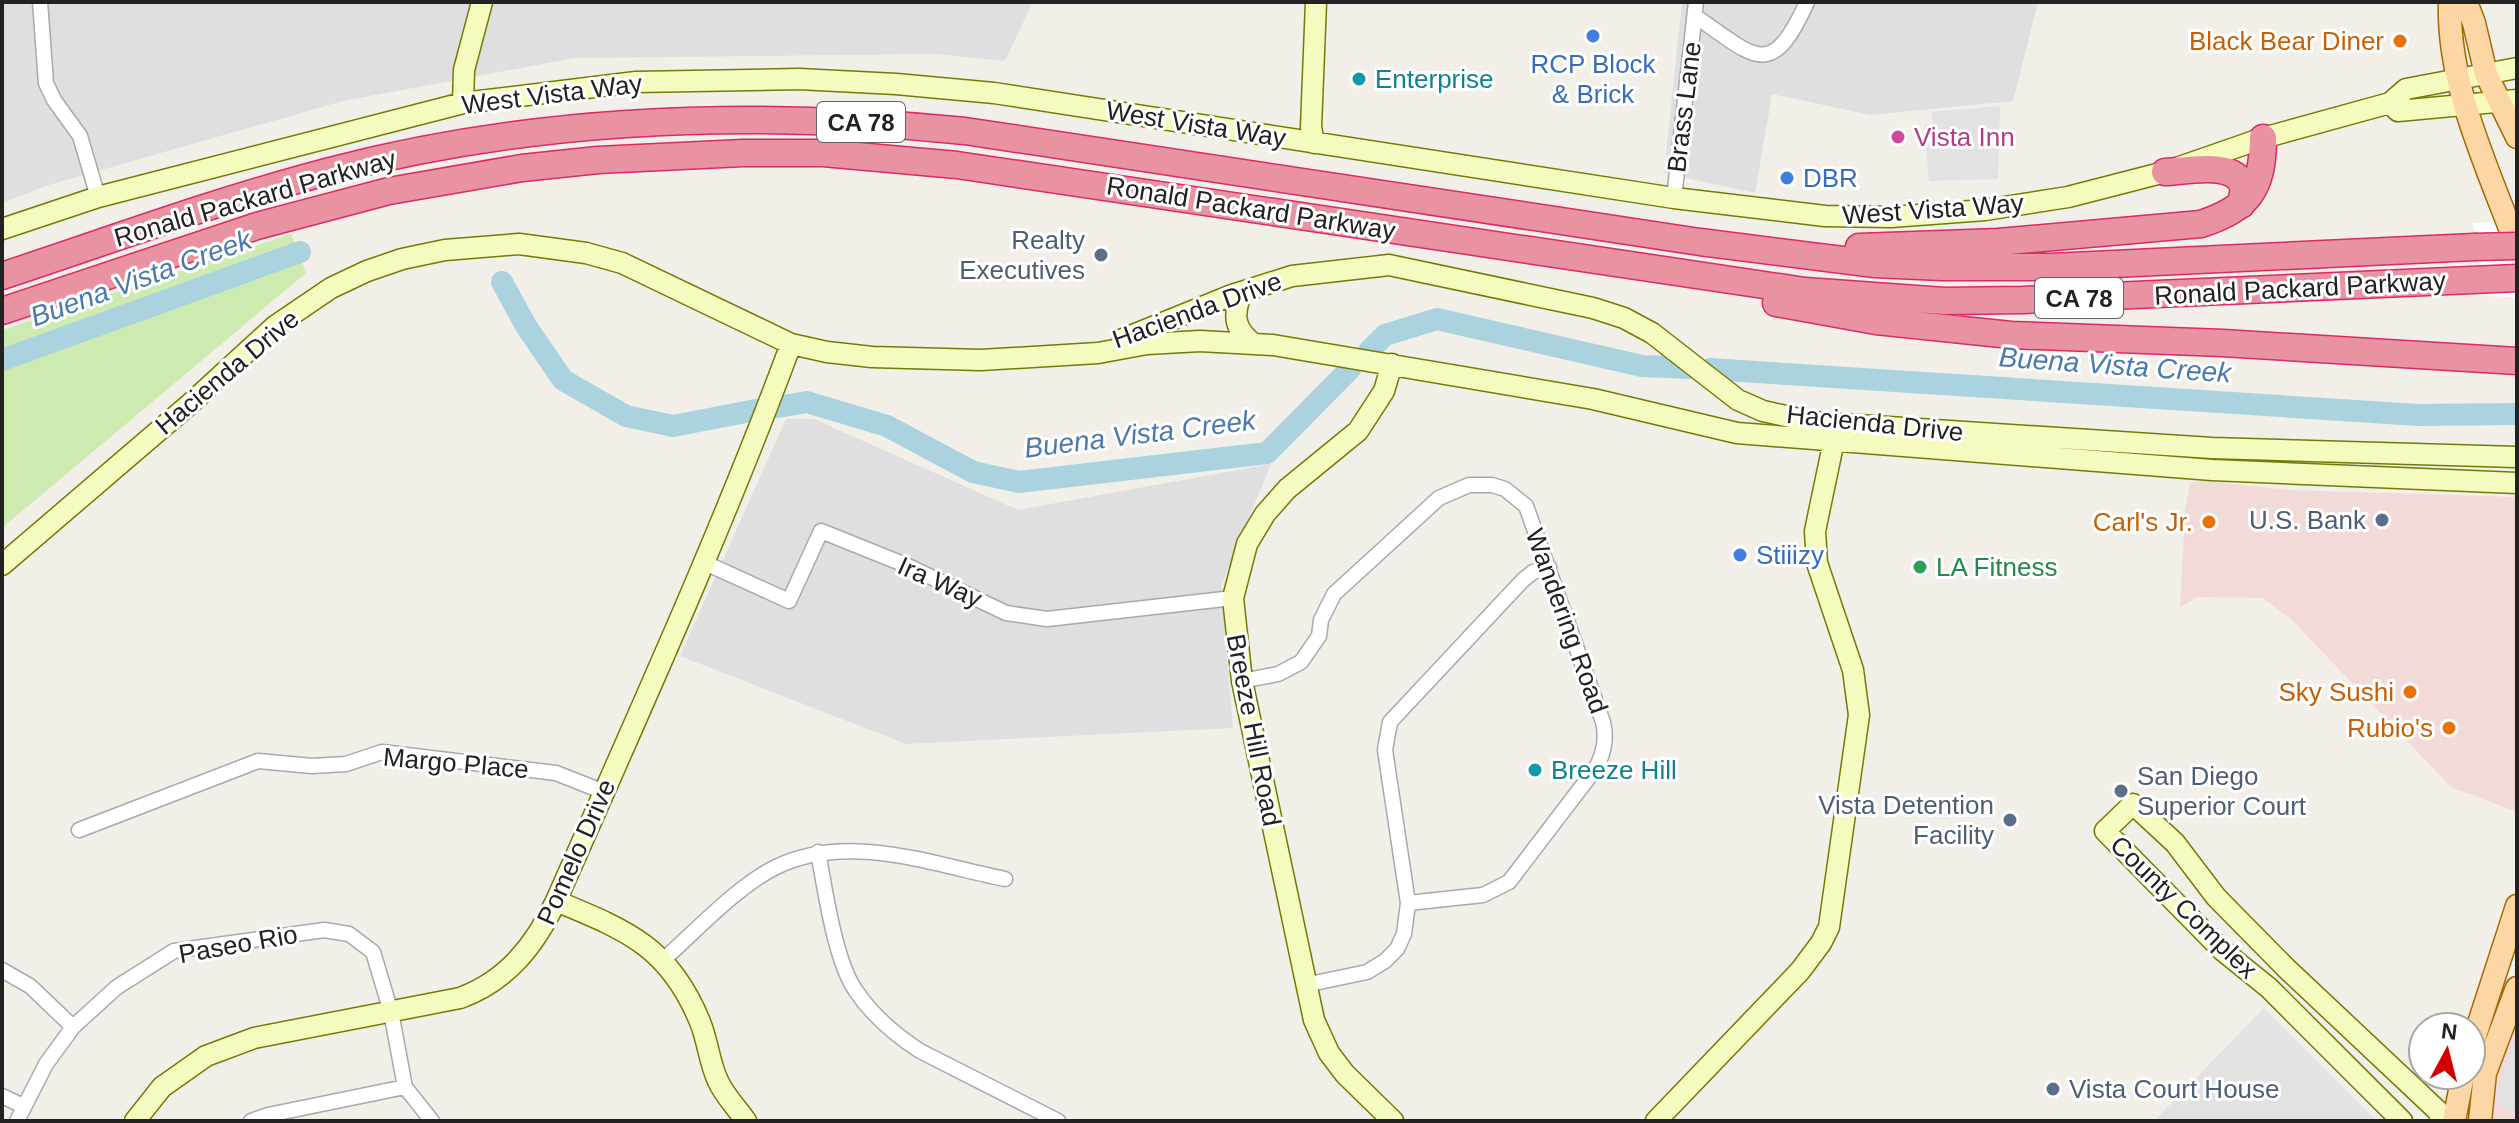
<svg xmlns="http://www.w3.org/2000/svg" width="2519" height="1123" font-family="Arial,sans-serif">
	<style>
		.residential { fill: #e0dfdf }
		.commercial { fill: #f2dad9 }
		.grass { fill: #cdebb0 }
		.parking { fill: #e2e2e2 }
		.pier { fill: #fff }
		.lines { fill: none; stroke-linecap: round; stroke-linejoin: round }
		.river { stroke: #aad3df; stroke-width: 22 }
		.street-casing { stroke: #a9a9a9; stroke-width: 17 }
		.secondary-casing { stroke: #707d05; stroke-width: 23 }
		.primary-casing { stroke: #a06b00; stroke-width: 25 }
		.highway-casing { stroke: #dc2a67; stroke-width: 29 }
		.street { stroke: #fff; stroke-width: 14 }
		.secondary { stroke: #f7fabf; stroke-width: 20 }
		.primary { stroke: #fcd6a4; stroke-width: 22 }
		.highway { stroke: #e892a2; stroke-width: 26 }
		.highway-bridge-casing { stroke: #dc2a67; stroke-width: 29; stroke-linecap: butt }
		.highway-bridge { stroke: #e892a2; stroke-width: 26 }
		.shop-dot { fill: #3f7fe0; stroke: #fff; stroke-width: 3 }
		.food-dot { fill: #e8710a; stroke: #fff; stroke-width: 3 }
		.culture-dot { fill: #0f9aa8; stroke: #fff; stroke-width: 3 }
		.hotel-dot { fill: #d1479c; stroke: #fff; stroke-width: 3 }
		.service-dot { fill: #5c6f8a; stroke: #fff; stroke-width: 3 }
		.leisure-dot { fill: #2e9e5b; stroke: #fff; stroke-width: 3 }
		.labels { text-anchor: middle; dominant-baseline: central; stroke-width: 6; stroke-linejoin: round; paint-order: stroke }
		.shield { fill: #fff; stroke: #646464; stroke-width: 2 }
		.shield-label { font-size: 24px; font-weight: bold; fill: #222 }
		.food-label { font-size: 26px; fill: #c56008; stroke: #fff; text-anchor: end }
		.shop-label { font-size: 26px; fill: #366cbe; stroke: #fff; text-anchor: start }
		.culture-label { font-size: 26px; fill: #0d838f; stroke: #fff; text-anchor: start }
		.street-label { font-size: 26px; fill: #222; stroke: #fff }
		.hotel-label { font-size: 26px; fill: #b23c85; stroke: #fff; text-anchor: start }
		.service-label { font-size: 26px; fill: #4e5e75; stroke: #fff; text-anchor: end }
		.leisure-label { font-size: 26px; fill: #27864d; stroke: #fff; text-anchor: start }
		.water-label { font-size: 28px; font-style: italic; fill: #4a7aab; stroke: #fff }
	</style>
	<rect width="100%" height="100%" fill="#f2efe9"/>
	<!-- residential -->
	<path class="residential" d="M2 2H1033L1005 61 934 54 575 58 343 101 49 185 2 203Z
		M1682 2H2038L2013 101 1870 115 1772 94 1755 193 1664 173Z
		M786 419H814L1018 510 1271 464 1221 586 1233 728 906 744 680 656Z"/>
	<!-- commercial -->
	<path class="commercial" d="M2205 481 2288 490 2517 497V812L2451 787 2291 619 2262 598 2197 597 2180 608 2185 511 2190 483Z
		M2517 1012V1121H2492L2499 1068Z"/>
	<!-- grass -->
	<path class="grass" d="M291 234 306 273 2 528V330Z"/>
	<!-- parking -->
	<path class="parking" d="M2000 106 1998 179 1929 181 1924 125 1933 123 1931 112Z
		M2264 1008 2377 1121H2154Z
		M2517 1037V1112L2497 1105 2502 1074Z"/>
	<!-- pier -->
	<path class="pier" d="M2517 221V297L2488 296 2473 223Z"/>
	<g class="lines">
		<!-- river -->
		<path class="river" d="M502 282 526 326 563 380 626 416 673 426 756 410
			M1369 351 1385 335 1437 319 1642 366 1690 368
			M2 360 300 252
			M1710 369 2418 415 2517 414
			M778 407 807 402 887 426 973 472 1019 482 1267 453 1350 369"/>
		<!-- street casing -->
		<g class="street-casing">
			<path id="street" d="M40 2 46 83 54 100 80 136 98 197
				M1695 16C1754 56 1771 83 1807 2
				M1674 198 1696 2
				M703 562 789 601 821 531 908 566 1006 613 1047 619 1233 598
				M1242 681 1278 674 1301 662 1319 636 1321 620 1334 594 1439 498 1469 485H1492L1505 489 1526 506 1603 722C1607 738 1604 753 1596 768L1509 882 1483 895 1408 903
				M79 830 258 761 312 766 346 764 382 752 556 773 604 792
				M818 852C825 889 835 962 856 991 872 1015 897 1036 920 1051L1058 1121
				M662 961C695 932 737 886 776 867 848 832 931 864 1005 879
				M2 970 30 986 73 1027
				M1305 985 1367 972 1385 961 1397 949 1404 934 1408 903 1385 750 1390 722 1523 580 1533 572 1549 567
				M2 1096 23 1106
				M17 1121 46 1064 73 1027 117 987 174 951 324 930 349 934 373 952 391 1012 405 1087 432 1121
				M251 1121 268 1115 405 1087"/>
		</g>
		<!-- secondary casing -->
		<g class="secondary-casing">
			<path id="secondary" d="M463 103 464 70 482 2
				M2390 103 2398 111 2517 100
				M1314 143 1311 127 1316 2
				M2 229 98 197 463 103 636 82 799 79 896 84 994 93 1674 198 1825 216 1891 217 1985 210 2068 197 2165 172 2263 138 2390 103 2406 89 2517 68
				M1242 292C1233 314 1233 329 1254 344
				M1123 339 1232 295 1292 276 1389 265 1593 308 1624 318 1652 333 1738 400 1763 411 1813 422 2212 448 2517 457
				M1392 364 1384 391 1358 431 1287 489 1265 514 1247 544 1233 598 1242 681 1314 1020 1329 1053 1345 1074 1393 1121
				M2 565 191 403 275 326 331 288 367 271 402 259 445 250 519 244 586 253 622 263 791 344 827 352 872 357 981 360 1098 353 1147 344 1200 341 1273 345 1593 399 1737 433 2212 470 2517 483
				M556 901C626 930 669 946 700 1022 708 1041 709 1062 718 1081 724 1095 737 1108 746 1121
				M135 1121 162 1087 206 1056 254 1038 460 998C507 981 535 945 556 901 637 717 721 533 791 344
				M1656 1121 1800 971 1821 943 1829 927 1859 715 1853 670 1817 563 1815 531 1837 426
				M2402 1121 2269 988 2222 950 2105 831 2133 804 2175 843 2216 897 2287 969 2438 1111 2442 1121"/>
		</g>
		<!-- primary casing -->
		<g class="primary-casing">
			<path id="primary" d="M2450 2C2447 86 2489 170 2517 247
				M2466 2 2474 23 2486 74 2517 137
				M2471 1048 2517 906
				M2454 1121 2463 1075
				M2480 1121 2485 1073 2517 988"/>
		</g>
		<!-- highway casing -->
		<g class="highway-casing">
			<path id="highway" d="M2165 172C2189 171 2234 160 2244 187L2241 205
				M1859 247 1998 242 2201 224C2249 208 2263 189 2263 138
				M2 276C111 240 219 200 330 171 537 117 753 110 965 131L1700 242 1875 264 1942 267H2051L2474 247
				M1776 303 1876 321 2011 335 2223 343 2517 361
				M2 311 257 226 389 191 522 168 598 160 743 153H823L957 165 1805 291 1944 301 2023 300 2517 278"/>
		</g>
		<!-- street -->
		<use href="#street" class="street"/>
		<!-- secondary -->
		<use href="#secondary" class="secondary"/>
		<!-- primary -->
		<use href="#primary" class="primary"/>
		<!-- highway -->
		<use href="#highway" class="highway"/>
		<!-- highway-bridge casing -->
		<g class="highway-bridge-casing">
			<path id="highway-bridge" d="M2474 247 2517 246"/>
		</g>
		<!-- highway-bridge -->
		<use href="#highway-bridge" class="highway-bridge"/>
	</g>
	<!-- markers -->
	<g class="shop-dot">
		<circle cx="1593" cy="36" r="8"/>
		<circle cx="1787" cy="178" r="8"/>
		<circle cx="1740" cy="555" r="8"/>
	</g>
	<g class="food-dot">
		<circle cx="2400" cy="41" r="8"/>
		<circle cx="2209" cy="522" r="8"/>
		<circle cx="2410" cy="692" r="8"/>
		<circle cx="2449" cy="728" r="8"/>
	</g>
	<g class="culture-dot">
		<circle cx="1359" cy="79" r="8"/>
		<circle cx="1535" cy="770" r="8"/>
	</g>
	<circle class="hotel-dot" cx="1898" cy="137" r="8"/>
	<g class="service-dot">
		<circle cx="1101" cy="255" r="8"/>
		<circle cx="2382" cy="520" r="8"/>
		<circle cx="2121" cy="791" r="8"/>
		<circle cx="2010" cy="820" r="8"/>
		<circle cx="2053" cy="1089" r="8"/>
	</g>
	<circle class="leisure-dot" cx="1920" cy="567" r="8"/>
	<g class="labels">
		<!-- shield labels -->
		<g class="shield">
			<rect x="817" y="102" width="88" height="40" rx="6"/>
			<rect x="2035" y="278" width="88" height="40" rx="6"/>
		</g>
		<g class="shield-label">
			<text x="861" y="122">CA 78</text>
			<text x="2079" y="298">CA 78</text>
		</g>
		<!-- food labels -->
		<g class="food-label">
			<text x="2384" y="41">Black Bear Diner</text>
			<text x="2193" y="522">Carl's Jr.</text>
			<text x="2394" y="692">Sky Sushi</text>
			<text x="2433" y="728">Rubio's</text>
		</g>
		<!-- shop labels -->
		<g class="shop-label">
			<text x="1593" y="64" text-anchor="middle">RCP Block<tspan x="1593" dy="30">&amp; Brick</tspan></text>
			<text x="1803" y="178">DBR</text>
			<text x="1756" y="555">Stiiizy</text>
		</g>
		<!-- culture labels -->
		<g class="culture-label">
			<text x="1375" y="79">Enterprise</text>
			<text x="1551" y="770">Breeze Hill</text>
		</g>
		<!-- street labels -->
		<g class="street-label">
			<text transform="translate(552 94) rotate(-7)">West Vista Way</text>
			<text transform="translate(1684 107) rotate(-83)">Brass Lane</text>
			<text transform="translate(1196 124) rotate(9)">West Vista Way</text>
			<text transform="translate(255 198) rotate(-16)">Ronald Packard Parkway</text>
			<text transform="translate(1251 208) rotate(9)">Ronald Packard Parkway</text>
			<text transform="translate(1933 209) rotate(-4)">West Vista Way</text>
			<text transform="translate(2300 288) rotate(-3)">Ronald Packard Parkway</text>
			<text transform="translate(1197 310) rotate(-20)">Hacienda Drive</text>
			<text transform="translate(227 372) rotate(-40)">Hacienda Drive</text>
			<text transform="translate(1875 423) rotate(6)">Hacienda Drive</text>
			<text transform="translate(940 582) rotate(24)">Ira Way</text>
			<text transform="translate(1567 621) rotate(70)">Wandering Road</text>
			<text transform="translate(1254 730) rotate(79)">Breeze Hill Road</text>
			<text transform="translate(456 763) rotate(5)">Margo Place</text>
			<text transform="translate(576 852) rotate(-66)">Pomelo Drive</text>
			<text transform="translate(2184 907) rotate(44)">County Complex</text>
			<text transform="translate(238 944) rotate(-10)">Paseo Rio</text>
		</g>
		<!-- hotel labels -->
		<g class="hotel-label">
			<text x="1914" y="137">Vista Inn</text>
		</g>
		<!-- service labels -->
		<g class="service-label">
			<text x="1085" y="240">Realty<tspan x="1085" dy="30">Executives</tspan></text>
			<text x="2366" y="520">U.S. Bank</text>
			<text x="2137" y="776" text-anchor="start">San Diego<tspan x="2137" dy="30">Superior Court</tspan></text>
			<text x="1994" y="805">Vista Detention<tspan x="1994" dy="30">Facility</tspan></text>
			<text x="2069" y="1089" text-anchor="start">Vista Court House</text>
		</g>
		<!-- leisure labels -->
		<g class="leisure-label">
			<text x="1936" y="567">LA Fitness</text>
		</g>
		<!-- water labels -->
		<g class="water-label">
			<text transform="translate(141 278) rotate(-20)">Buena Vista Creek</text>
			<text transform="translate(2115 365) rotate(4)">Buena Vista Creek</text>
			<text transform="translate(1140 434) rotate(-7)">Buena Vista Creek</text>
		</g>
	</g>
	<!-- border -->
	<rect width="2519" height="1123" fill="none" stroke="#222222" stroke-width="8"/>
	<!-- north arrow -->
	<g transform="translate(2447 1051) rotate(7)"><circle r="38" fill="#ffffff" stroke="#a7a7a7" stroke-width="2"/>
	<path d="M0-6L14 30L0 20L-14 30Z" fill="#d40000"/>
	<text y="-12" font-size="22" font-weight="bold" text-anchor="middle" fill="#222222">N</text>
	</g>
</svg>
